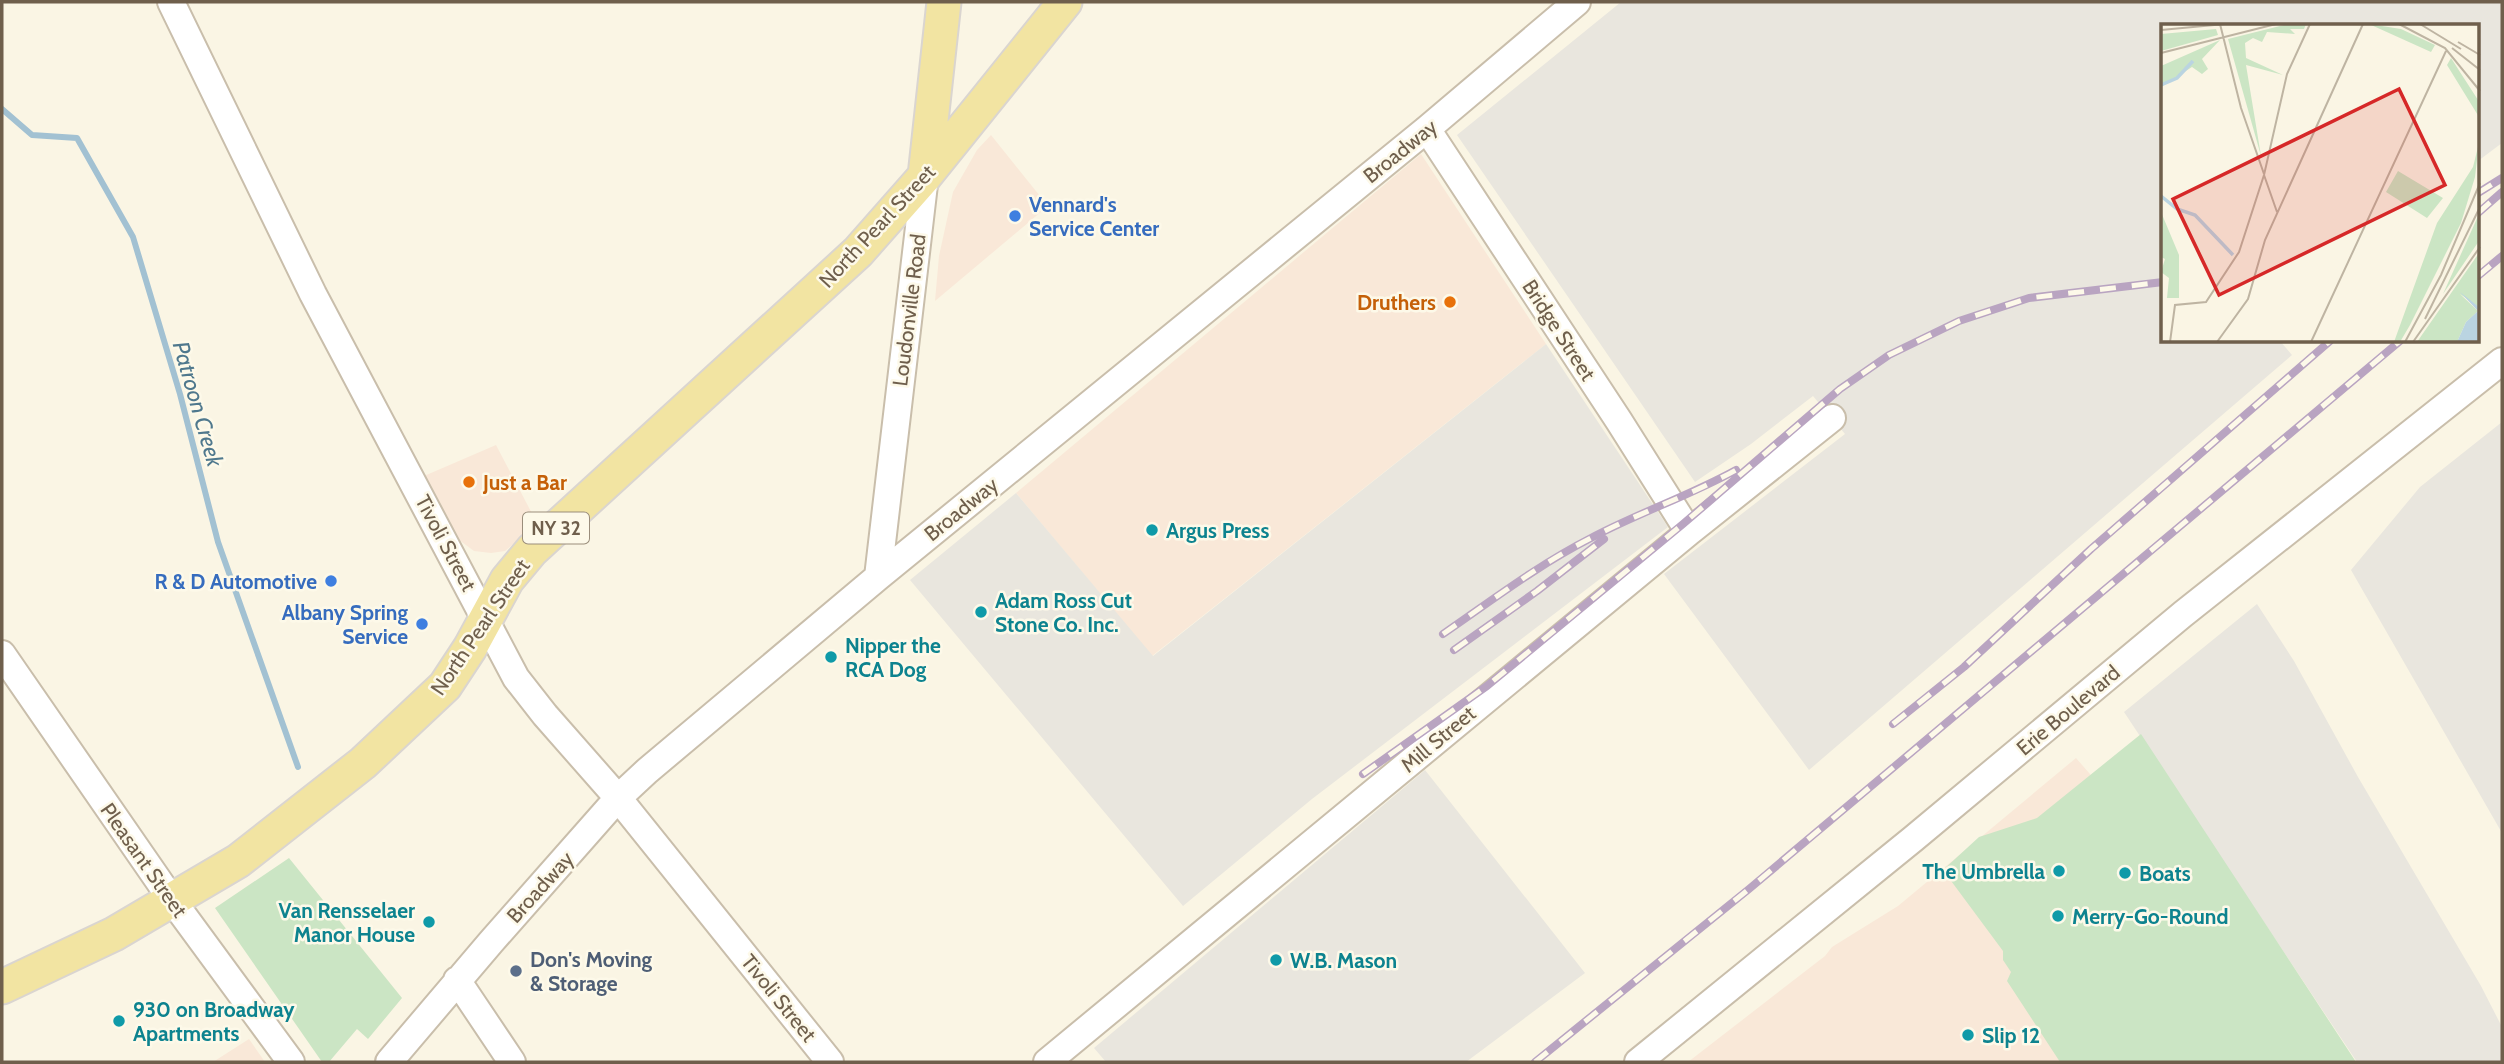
<svg xmlns="http://www.w3.org/2000/svg" width="2504" height="1064" font-family="Cabin,sans-serif">
	<style>
		.commercial { fill: #f9e8d8 }
		.industrial { fill: #e9e6de }
		.green { fill: #cbe5c4 }
		.lines { fill: none; stroke-linecap: round; stroke-linejoin: round }
		.stream { stroke: #a2c1d2; stroke-width: 6 }
		.minor-casing { stroke: #c9beab; stroke-width: 30 }
		.major-casing { stroke: #dad5d0; stroke-width: 37 }
		.minor { stroke: #fff; stroke-width: 26 }
		.major { stroke: #f2e4a2; stroke-width: 33 }
		.rail-casing { stroke: #b9a4c1; stroke-width: 8 }
		.rail { stroke: #fdf9e9; stroke-width: 5; stroke-dasharray: 16; stroke-linecap: butt }
		.shop-dot { fill: #3f7fe0; stroke: #fdf9e9; stroke-width: 2.5 }
		.food-dot { fill: #e8710a; stroke: #fdf9e9; stroke-width: 2.5 }
		.culture-dot { fill: #0f9aa8; stroke: #fdf9e9; stroke-width: 2.5 }
		.service-dot { fill: #5c6f8a; stroke: #fdf9e9; stroke-width: 2.5 }
		.labels { text-anchor: middle; dominant-baseline: central; stroke-width: 5; stroke-linejoin: round; paint-order: stroke }
		.shield { fill: #fdf9e9; stroke: #9a8d7b; stroke-width: 2 }
		.shield-label { font-size: 19px; font-weight: bold; fill: #6f5f4c }
		.street-label { font-size: 21px; fill: #6f5f4c; stroke: #fdf9e9 }
		.shop-label { font-size: 21px; font-weight: bold; fill: #366cbe; stroke: #fdf9e9; text-anchor: end }
		.food-label { font-size: 21px; font-weight: bold; fill: #c56008; stroke: #fdf9e9; text-anchor: end }
		.culture-label { font-size: 21px; font-weight: bold; fill: #0d838f; stroke: #fdf9e9; text-anchor: start }
		.service-label { font-size: 21px; font-weight: bold; fill: #4e5e75; stroke: #fdf9e9; text-anchor: start }
		.water-label { font-size: 23px; font-style: italic; fill: #4f788d; stroke: #fdf9e9 }
		.inset-river { fill: none; stroke: #bad4e1; stroke-width: 3.5 }
		.inset-road { fill: none; stroke: #beb4a2; stroke-width: 2 }
		.view { fill: #d62828; fill-opacity: 0.15; stroke: #d62828; stroke-width: 3.5 }
		.inset-edge { fill: none; stroke: #6f5f4c; stroke-width: 3.5 }
	</style>
	<rect width="100%" height="100%" fill="#faf5e4"/>
	<!-- commercial -->
	<path class="commercial" d="M991 135 1048 206 935 301 939 256 953 192 977 150Z
		M1421 154 1546 344 1152 656 1016 493Z
		M496 445 537 523 505 551 491 553 474 551 447 531 424 476Z
		M2076 758 2090 774 2285 1062H1688L1825 956 1832 947 1898 906Z
		M249 1039 265 1062H213Z"/>
	<!-- industrial -->
	<path class="industrial" d="M1621 2H2502V143L2478 161V26H2163V341H2280L2292 355 1809 770 1664 574 1845 434 1813 396 1751 444 1695 482 1457 135Z
		M1546 344 1668 527 1312 799 1183 906 910 580 1016 493 1153 656Z
		M2502 422V833L2351 570 2420 487Z
		M2257 604 2294 661 2358 777 2481 986 2502 1027V1062H2357L2124 712Z
		M1425 770 1585 973 1466 1062H1106L1094 1048Z"/>
	<!-- green -->
	<path class="green" d="M2141 734 2356 1062H2060L2007 981 2011 972 2003 960V951L1943 870 1979 837 2037 818Z
		M289 858 402 998 368 1039 357 1029 329 1062H322L215 908Z"/>
	<g class="lines">
		<!-- stream -->
		<path class="stream" d="M2 109 32 135 77 138 133 237 180 394 218 542 298 767"/>
		<!-- minor casing -->
		<g class="minor-casing">
			<path id="minor" d="M171 2 313 294 516 678 545 715 618 798 830 1062
				M1427 129 1619 421 1689 532
				M878 577 925 176
				M2 654 172 900 291 1062
				M457 980 512 1062
				M389 1062 491 942 618 798 647 771 878 577 1427 129 1577 2
				M1047 1062 1689 532 1832 418
				M1638 1062 1913 839 2183 614 2502 361"/>
		</g>
		<!-- major casing -->
		<g class="major-casing">
			<path id="major" d="M925 176 944 2
				M2 987 114 934 238 861 363 763 445 686 470 648 507 580 532 550 858 252 925 176 1065 2"/>
		</g>
		<!-- minor -->
		<use href="#minor" class="minor"/>
		<!-- major -->
		<use href="#major" class="major"/>
		<!-- rail casing -->
		<g class="rail-casing">
			<path id="rail" d="M2478 193 2502 178
				M2478 213 2502 192
				M2478 276 2502 256
				M1443 634C1491 601 1538 565 1591 538 1638 513 1689 496 1736 470
				M1454 650 1537 591 1604 539
				M1893 724 1964 667 2091 549 2330 341
				M1363 774 1487 686 1683 524 1840 389 1889 355 1959 321 2029 298 2163 282
				M1535 1062 1749 889 2400 341"/>
		</g>
		<!-- rail -->
		<use href="#rail" class="rail"/>
	</g>
	<!-- markers -->
	<g class="shop-dot">
		<circle cx="1015" cy="216" r="7"/>
		<circle cx="331" cy="581" r="7"/>
		<circle cx="422" cy="624" r="7"/>
	</g>
	<g class="food-dot">
		<circle cx="1450" cy="302" r="7"/>
		<circle cx="469" cy="482" r="7"/>
	</g>
	<g class="culture-dot">
		<circle cx="1152" cy="530" r="7"/>
		<circle cx="981" cy="612" r="7"/>
		<circle cx="831" cy="657" r="7"/>
		<circle cx="2059" cy="871" r="7"/>
		<circle cx="2125" cy="873" r="7"/>
		<circle cx="2058" cy="916" r="7"/>
		<circle cx="429" cy="922" r="7"/>
		<circle cx="1276" cy="960" r="7"/>
		<circle cx="119" cy="1021" r="7"/>
		<circle cx="1968" cy="1035" r="7"/>
	</g>
	<circle class="service-dot" cx="516" cy="971" r="7"/>
	<g class="labels">
		<!-- shield labels -->
		<rect class="shield" x="523" y="512.5" width="66" height="31" rx="5"/>
		<g class="shield-label">
			<text x="556" y="528">NY 32</text>
		</g>
		<!-- street labels -->
		<g class="street-label">
			<text transform="translate(1400 151) rotate(-39)">Broadway</text>
			<text transform="translate(877 226) rotate(-47)">North Pearl Street</text>
			<text transform="translate(909 310) rotate(-83)">Loudonville Road</text>
			<text transform="translate(1559 330) rotate(57)">Bridge Street</text>
			<text transform="translate(961 509) rotate(-39)">Broadway</text>
			<text transform="translate(446 543) rotate(62)">Tivoli Street</text>
			<text transform="translate(480 627) rotate(-56)">North Pearl Street</text>
			<text transform="translate(2068 710) rotate(-40)">Erie Boulevard</text>
			<text transform="translate(1438 739) rotate(-40)">Mill Street</text>
			<text transform="translate(144 860) rotate(55)">Pleasant Street</text>
			<text transform="translate(540 887) rotate(-48)">Broadway</text>
			<text transform="translate(779 998) rotate(51)">Tivoli Street</text>
		</g>
		<!-- shop labels -->
		<g class="shop-label">
			<text x="1029" y="204" text-anchor="start">Vennard's<tspan x="1029" dy="24">Service Center</tspan></text>
			<text x="317" y="581">R &amp; D Automotive</text>
			<text x="408" y="612">Albany Spring<tspan x="408" dy="24">Service</tspan></text>
		</g>
		<!-- food labels -->
		<g class="food-label">
			<text x="1436" y="302">Druthers</text>
			<text x="483" y="482" text-anchor="start">Just a Bar</text>
		</g>
		<!-- culture labels -->
		<g class="culture-label">
			<text x="1166" y="530">Argus Press</text>
			<text x="995" y="600">Adam Ross Cut<tspan x="995" dy="24">Stone Co. Inc.</tspan></text>
			<text x="845" y="645">Nipper the<tspan x="845" dy="24">RCA Dog</tspan></text>
			<text x="2045" y="871" text-anchor="end">The Umbrella</text>
			<text x="2139" y="873">Boats</text>
			<text x="415" y="910" text-anchor="end">Van Rensselaer<tspan x="415" dy="24">Manor House</tspan></text>
			<text x="2072" y="916">Merry-Go-Round</text>
			<text x="1290" y="960">W.B. Mason</text>
			<text x="133" y="1009">930 on Broadway<tspan x="133" dy="24">Apartments</tspan></text>
			<text x="1982" y="1035">Slip 12</text>
		</g>
		<!-- service labels -->
		<g class="service-label">
			<text x="530" y="959">Don's Moving<tspan x="530" dy="24">&amp; Storage</tspan></text>
		</g>
		<!-- water labels -->
		<g class="water-label">
			<text transform="translate(198 404) rotate(74)">Patroon Creek</text>
		</g>
	</g>
	<!-- overview -->
	<g transform="translate(2161 24)">
		<rect width="318" height="318" fill="#faf5e4"/>
		<path d="M127 0H145L143 5H129L134 10 106 8 101 18 92 14 84 19 85 34 122 51 85 41 100 132 67 15ZM208 0 240 5 274 21 270 28ZM55 5 57 11 0 27V10ZM59 16 41 35 47 45 41 50 31 43 0 63V42ZM290 34 317 76 318 93 286 41ZM318 119 314 153 300 199 249 301 239 318H233L276 199 312 143ZM237 147 282 174 266 194 225 168ZM0 188 18 231V274H6L8 254 0 248 4 235 0 233ZM318 190V217L282 270ZM318 229V283L299 270 317 287 305 298 296 318H256Z" fill="#cbe5c4"/>
		<path d="M299 268 318 283V318H296L305 298 317 287Z" fill="#bad4e1"/>
		<path class="inset-river" d="M0 61 16 54 32 37M0 172 16 185 34 191 72 231"/>
		<path class="inset-road" d="M59 0 80 84 103 150M238 0 284 24 319 67M259 0 300 25M0 6 64 0M297 18 319 31M291 24 319 46M0 29 115 0M103 151 116 188M264 295 319 183M9 318 14 281 45 278 78 228 103 151 126 50 149 0M56 318 87 275 104 216 202 0M150 318 285 27M244 318 280 251 319 159M252 318 319 223"/>
		<path class="view" d="M238 65 284 161 58 271 12 175Z"/>
		<rect width="318" height="318" class="inset-edge"/>
	</g>
	<!-- border -->
	<rect width="2504" height="1064" fill="none" stroke="#6f5f4c" stroke-width="7"/>
</svg>
